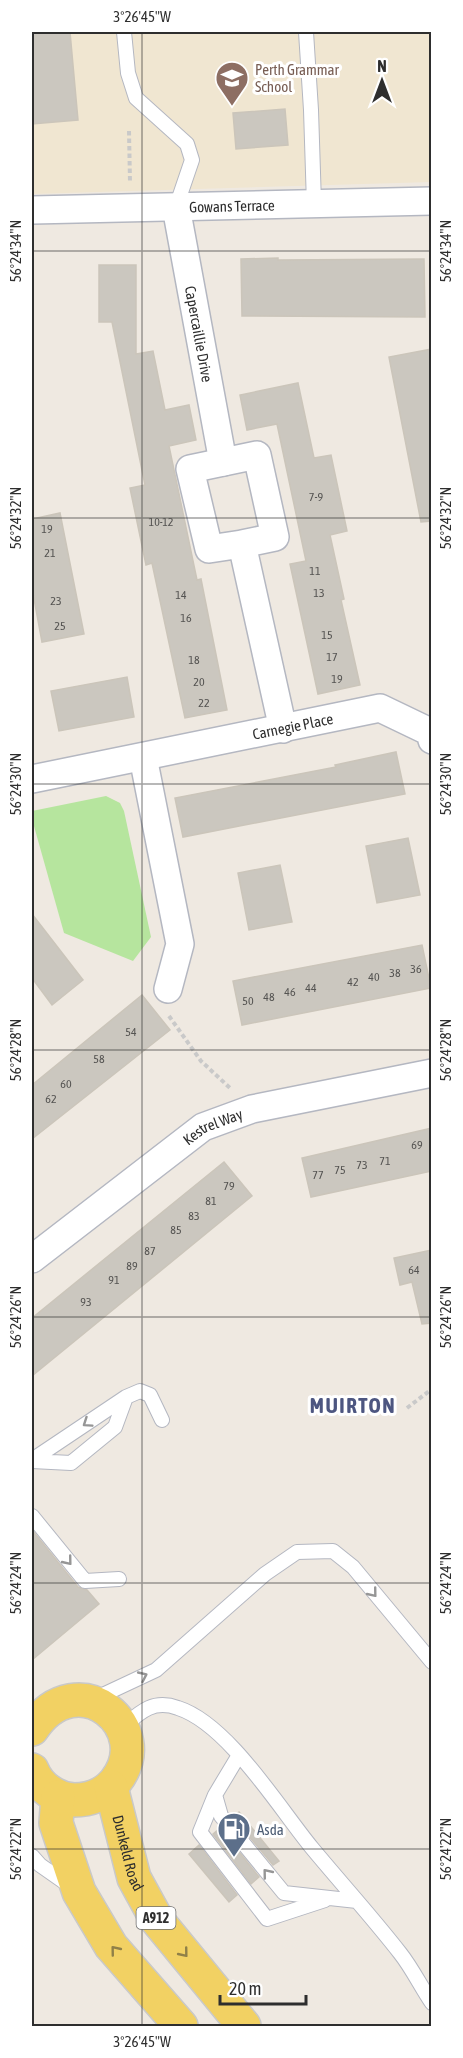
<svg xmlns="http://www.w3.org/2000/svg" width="463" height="2058" font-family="'Asap Condensed',sans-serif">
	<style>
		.education { fill: #f0e6d1 }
		.green { fill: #b6e59e }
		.building { fill: #cbc7bf; stroke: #cbc5ba; stroke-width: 1.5 }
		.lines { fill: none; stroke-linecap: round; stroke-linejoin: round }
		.service-casing { stroke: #b4b7c1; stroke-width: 16 }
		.minor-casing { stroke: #b4b7c1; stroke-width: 30 }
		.primary-casing { stroke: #c9c9c9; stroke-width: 36 }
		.path { stroke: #c9c9c9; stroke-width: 4; stroke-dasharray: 4.5 3; stroke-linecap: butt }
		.service { stroke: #fff; stroke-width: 14 }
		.minor { stroke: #fff; stroke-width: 27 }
		.primary { stroke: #f2d163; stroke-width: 33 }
		.oneway { stroke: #969696 }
		.oneway2 { stroke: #908048 }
		.ticks { fill: none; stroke: #2e2e2e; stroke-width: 1.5; stroke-opacity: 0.45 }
		.labels { text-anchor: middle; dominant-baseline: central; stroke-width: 6; stroke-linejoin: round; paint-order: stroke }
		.number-label { font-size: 12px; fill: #555452 }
		.shield { fill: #fff; stroke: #6d6d6d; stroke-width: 1.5 }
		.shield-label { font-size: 14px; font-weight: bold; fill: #2e2e2e }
		.education-label { font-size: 15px; fill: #785e54; stroke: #fff; text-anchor: start }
		.street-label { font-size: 15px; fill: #2e2e2e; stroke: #fff }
		.service-label { font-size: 15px; fill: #4e5e75; stroke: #fff; text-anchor: start }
		.district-label { font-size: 21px; font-weight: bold; letter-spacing: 1.5px; fill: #4d5680; stroke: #fff }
		.neatline { fill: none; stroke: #2e2e2e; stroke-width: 2 }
		.ticks-label { font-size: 15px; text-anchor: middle; fill: #2e2e2e }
	</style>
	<rect width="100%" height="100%" fill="#efe9e1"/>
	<!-- education -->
	<path class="education" d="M32 32H431V182L32 194Z"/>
	<!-- green -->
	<path class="green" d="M106 796 120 803 124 811 151 937 133 961 64 933 32 819V811Z"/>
	<!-- building -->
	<path class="building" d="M32 32H70L78 120 32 124Z
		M285 109 288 145 236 149 233 113Z
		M278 258V260L424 259 425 317 242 316 241 259Z
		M99 265H136V354L153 351 165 410 189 405 196 440 169 446 197 580 201 579 227 710 185 718 152 563 146 565 130 488 145 485 112 322H99Z
		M432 349V521L421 522 389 357Z
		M298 383 314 458 331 455 347 531 330 535 344 599 341 600 360 685 318 694 290 564 306 561 277 424 247 430 240 395Z
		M60 513 84 634 42 642 32 588V519Z
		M127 677 134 717 59 731 51 691Z
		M396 752 405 794 183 837 175 798 336 767 335 765Z
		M408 838 420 895 377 903 366 846Z
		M280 865 292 922 249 930 238 873Z
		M32 914 83 980 52 1005 32 978Z
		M422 945 431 988 242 1025 233 981Z
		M142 995 170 1030 32 1139V1085Z
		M432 1128V1171L311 1197 302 1158Z
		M224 1162 252 1196 32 1376V1318Z
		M432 1250V1323L422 1324 412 1282 400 1285 394 1258Z
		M32 1530 78 1587 87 1590 99 1604 32 1660Z
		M239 1812 279 1861 273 1865 233 1817Z
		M220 1828 259 1877 251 1884 213 1834Z
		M199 1845 237 1895 229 1902 189 1854Z"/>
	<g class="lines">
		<!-- service casing -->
		<g class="service-casing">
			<path id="service" d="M124 32 128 73 136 98 187 144 192 160 176 207
				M306 32 311 110 314 204
				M32 1460 126 1397 140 1391 150 1395 162 1420
				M32 1461 71 1463 115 1427 126 1397
				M32 1516 85 1581 119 1579
				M92 1700 156 1670 265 1574 297 1552 333 1551 353 1567 432 1662
				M123 1727C140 1712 153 1699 178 1708 228 1724 279 1808 312 1848 341 1883 372 1917 400 1953 412 1968 421 1987 432 2003
				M239 1755 215 1795 221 1816 284 1893 357 1901
				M215 1795 200 1832 267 1919 325 1900
				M32 1856 40 1865 70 1886"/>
		</g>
		<!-- minor casing -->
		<g class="minor-casing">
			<g id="minor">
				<path id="s1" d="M176 207 223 462"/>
				<path id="s2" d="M32 210 432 201"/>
				<path d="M242 544 275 537 257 455 190 469 209 549 242 544 283 729"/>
				<path d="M143 757 180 944 168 989"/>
				<path id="s3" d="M32 779 380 708 430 732 432 740"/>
				<path id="s4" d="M32 1259 203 1127 252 1109 432 1073"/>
			</g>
		</g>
		<!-- primary casing -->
		<g class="primary-casing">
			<g id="primary">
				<path d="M32 1729C78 1660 158 1729 115 1782 105 1794 90 1800 74 1800 56 1799 39 1787 32 1770"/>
				<path id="s5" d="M111 1787 134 1878 157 1920 244 2026"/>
				<path d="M58 1797 56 1823 79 1892 111 1946 181 2026"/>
			</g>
		</g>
		<!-- path -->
		<path class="path" d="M129 131 130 182
			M169 1016 201 1061 230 1088
			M407 1408 432 1389"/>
		<!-- service -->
		<use href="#service" class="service"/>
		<!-- minor -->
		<use href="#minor" class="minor"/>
		<!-- primary -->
		<use href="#primary" class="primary"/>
	</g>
	<!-- one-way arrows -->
	<defs><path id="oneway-chevron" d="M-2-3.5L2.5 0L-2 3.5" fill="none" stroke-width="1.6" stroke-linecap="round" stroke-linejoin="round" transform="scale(1.5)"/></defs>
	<g class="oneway">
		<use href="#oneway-chevron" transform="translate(87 1423) rotate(146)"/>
		<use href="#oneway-chevron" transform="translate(68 1561) rotate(51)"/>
		<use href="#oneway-chevron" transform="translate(373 1593) rotate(51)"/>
		<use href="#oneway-chevron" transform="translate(143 1676) rotate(-25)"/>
		<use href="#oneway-chevron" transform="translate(267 1873) rotate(-129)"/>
	</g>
	<g class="oneway2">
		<use href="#oneway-chevron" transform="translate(115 1950) rotate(-129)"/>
		<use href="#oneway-chevron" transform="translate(184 1953) rotate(51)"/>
	</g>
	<!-- ticks -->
	<path class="ticks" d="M142 32V2026M32 251H432M32 518H432M32 784H432M32 1050H432M32 1317H432M32 1583H432M32 1849H432"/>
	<!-- icons -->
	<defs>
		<g id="school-pin" transform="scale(1.725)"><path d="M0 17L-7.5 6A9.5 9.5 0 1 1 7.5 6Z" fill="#8d6e63" stroke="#fff"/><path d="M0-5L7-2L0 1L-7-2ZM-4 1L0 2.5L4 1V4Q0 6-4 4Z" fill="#fff"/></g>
		<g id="fuel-pin" transform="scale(1.725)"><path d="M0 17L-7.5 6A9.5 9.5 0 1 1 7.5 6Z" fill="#5c6f8a" stroke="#fff"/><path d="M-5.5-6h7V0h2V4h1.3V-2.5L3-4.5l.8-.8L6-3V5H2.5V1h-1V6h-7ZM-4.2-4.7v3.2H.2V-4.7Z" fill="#fff"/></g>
	</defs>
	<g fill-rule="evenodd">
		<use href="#school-pin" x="232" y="78"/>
		<use href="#fuel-pin" x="234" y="1829"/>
	</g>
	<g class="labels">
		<!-- number labels -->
		<g class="number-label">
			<text x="316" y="497">7-9</text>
			<text x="161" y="522">10-12</text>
			<text x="47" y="529">19</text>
			<text x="50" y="553">21</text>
			<text x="315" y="571">11</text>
			<text x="319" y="593">13</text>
			<text x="181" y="595">14</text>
			<text x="56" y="601">23</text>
			<text x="186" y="618">16</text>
			<text x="60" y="626">25</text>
			<text x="327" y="635">15</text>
			<text x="332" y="657">17</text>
			<text x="194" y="660">18</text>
			<text x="337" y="679">19</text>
			<text x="199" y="682">20</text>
			<text x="204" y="703">22</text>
			<text x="416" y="969">36</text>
			<text x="395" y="973">38</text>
			<text x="374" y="977">40</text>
			<text x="353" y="982">42</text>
			<text x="311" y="988">44</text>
			<text x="290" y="992">46</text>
			<text x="269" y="997">48</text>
			<text x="248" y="1001">50</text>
			<text x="131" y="1032">54</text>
			<text x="99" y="1059">58</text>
			<text x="66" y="1084">60</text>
			<text x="51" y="1099">62</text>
			<text x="417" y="1145">69</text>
			<text x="385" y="1161">71</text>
			<text x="362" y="1165">73</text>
			<text x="340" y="1170">75</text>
			<text x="318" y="1175">77</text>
			<text x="229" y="1186">79</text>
			<text x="211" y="1201">81</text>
			<text x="194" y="1216">83</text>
			<text x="176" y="1230">85</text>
			<text x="150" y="1251">87</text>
			<text x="132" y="1266">89</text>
			<text x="414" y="1270">64</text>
			<text x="114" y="1280">91</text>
			<text x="86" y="1302">93</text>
		</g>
		<!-- shield labels -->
		<rect class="shield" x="136.5" y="1907" width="39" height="22" rx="4.5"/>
		<g class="shield-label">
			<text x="156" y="1918">A912</text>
		</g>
		<!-- education labels -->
		<g class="education-label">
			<text x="255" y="69">Perth Grammar<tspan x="255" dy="17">School</tspan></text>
		</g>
		<!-- street labels -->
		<g class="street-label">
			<text stroke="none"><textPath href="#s2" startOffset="200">Gowans Terrace</textPath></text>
			<text stroke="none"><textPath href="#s1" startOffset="129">Capercaillie Drive</textPath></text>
			<text stroke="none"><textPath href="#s3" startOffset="266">Carnegie Place</textPath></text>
			<text stroke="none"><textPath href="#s4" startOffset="225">Kestrel Way</textPath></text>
			<text stroke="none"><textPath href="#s5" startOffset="68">Dunkeld Road</textPath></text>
		</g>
		<!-- service labels -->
		<g class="service-label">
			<text x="257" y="1829">Asda</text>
		</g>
		<!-- district labels -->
		<g class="district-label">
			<text x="353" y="1405">MUIRTON</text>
		</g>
	</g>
	<!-- border -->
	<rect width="463" height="2058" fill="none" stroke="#ffffff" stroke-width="66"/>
	<!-- north arrow -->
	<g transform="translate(382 81)" stroke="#ffffff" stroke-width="4.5" paint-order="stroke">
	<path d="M0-4.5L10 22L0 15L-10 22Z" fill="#2e2e2e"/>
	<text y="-9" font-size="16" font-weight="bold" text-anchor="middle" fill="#2e2e2e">N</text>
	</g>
	<!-- scale -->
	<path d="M220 1995v9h86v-9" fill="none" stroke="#2e2e2e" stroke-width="3"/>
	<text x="229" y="1995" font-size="18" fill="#2e2e2e" stroke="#ffffff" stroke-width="4.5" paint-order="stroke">20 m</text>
	<rect x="33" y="33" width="397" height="1992" class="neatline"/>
	<g class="ticks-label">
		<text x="142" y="22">3°26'45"W</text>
		<text transform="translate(16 251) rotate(-90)" y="5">56°24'34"N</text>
		<text transform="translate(446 251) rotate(-90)" y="5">56°24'34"N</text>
		<text transform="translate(16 518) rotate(-90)" y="5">56°24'32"N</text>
		<text transform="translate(446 518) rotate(-90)" y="5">56°24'32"N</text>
		<text transform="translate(16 784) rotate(-90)" y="5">56°24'30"N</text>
		<text transform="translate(446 784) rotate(-90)" y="5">56°24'30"N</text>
		<text transform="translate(16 1050) rotate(-90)" y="5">56°24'28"N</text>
		<text transform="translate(446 1050) rotate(-90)" y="5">56°24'28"N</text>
		<text transform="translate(16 1317) rotate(-90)" y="5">56°24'26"N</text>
		<text transform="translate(446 1317) rotate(-90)" y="5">56°24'26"N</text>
		<text transform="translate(16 1583) rotate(-90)" y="5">56°24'24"N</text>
		<text transform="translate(446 1583) rotate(-90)" y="5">56°24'24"N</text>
		<text transform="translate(16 1849) rotate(-90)" y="5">56°24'22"N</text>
		<text transform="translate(446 1849) rotate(-90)" y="5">56°24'22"N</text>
		<text x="142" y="2047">3°26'45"W</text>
	</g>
</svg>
